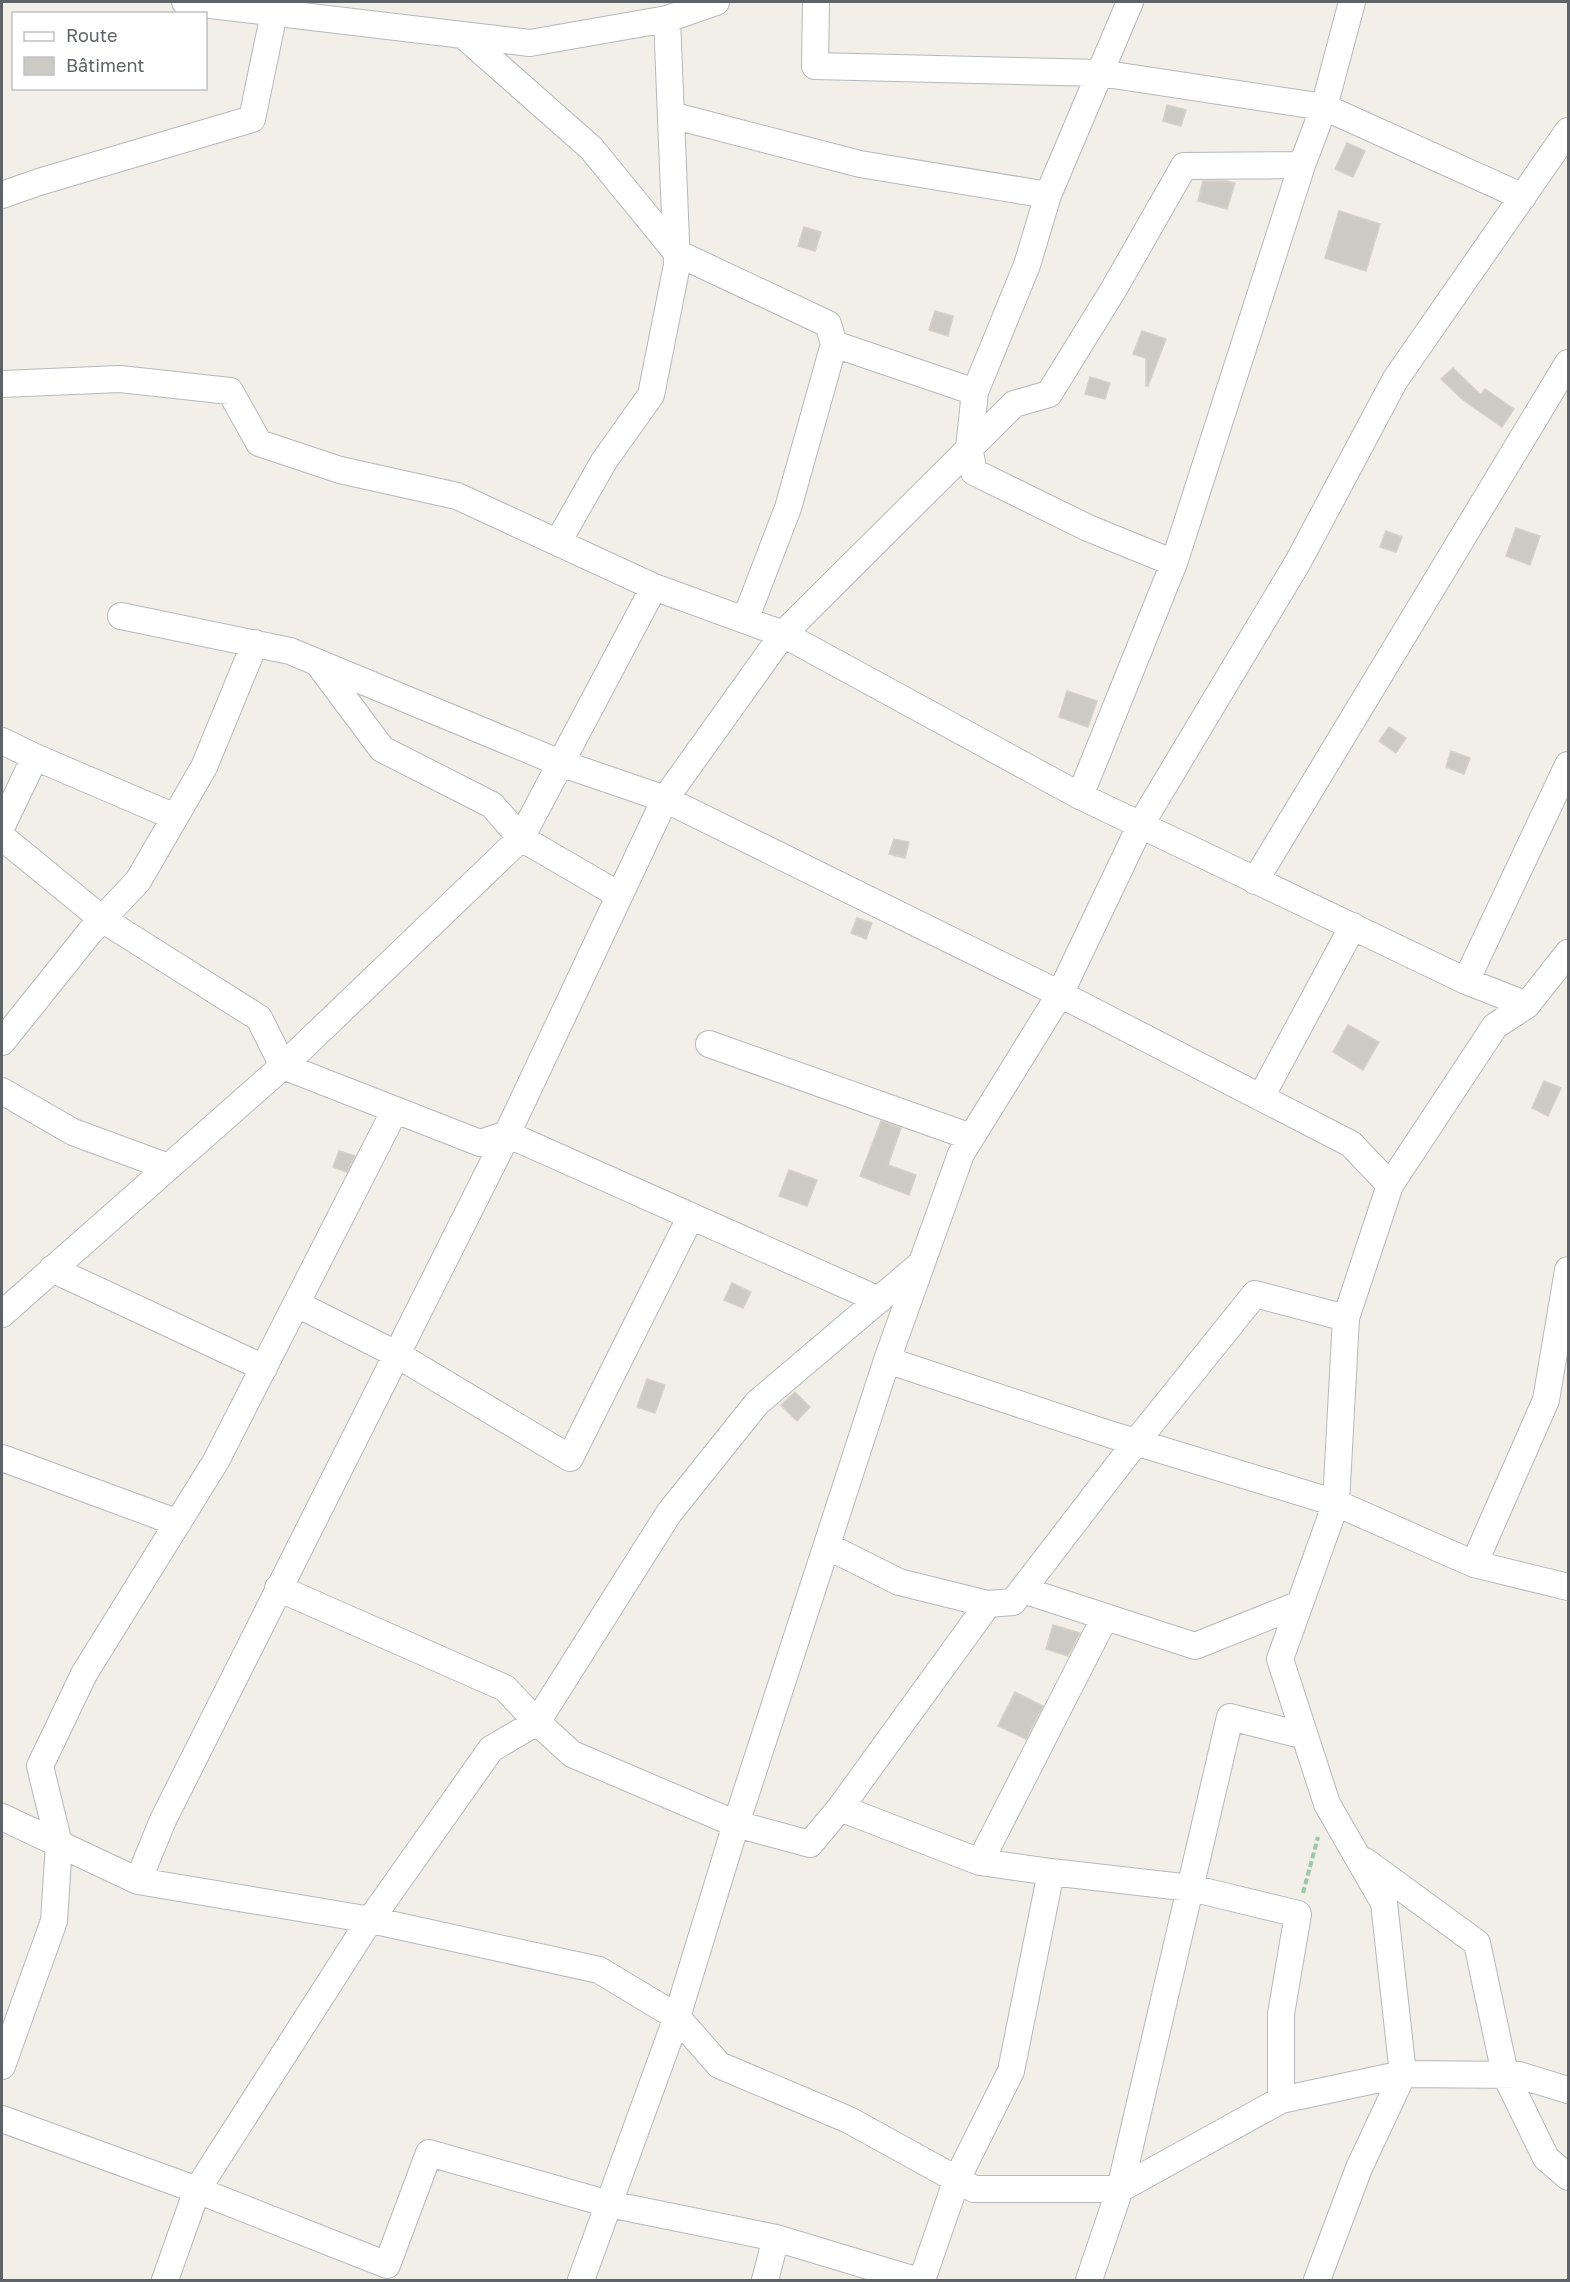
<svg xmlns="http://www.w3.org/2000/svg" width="1570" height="2282" font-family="'Golos Text',sans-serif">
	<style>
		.building { fill: #cccac5; stroke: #d6d1c6; stroke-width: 1.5 }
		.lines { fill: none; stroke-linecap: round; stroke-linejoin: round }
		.minor-casing { stroke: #b5b8bc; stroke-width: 28 }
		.path { stroke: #9cc7a9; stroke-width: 4; stroke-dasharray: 6 3; stroke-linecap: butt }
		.minor { stroke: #fff; stroke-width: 26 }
	</style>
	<rect width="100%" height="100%" fill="#f1efe8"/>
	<!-- building -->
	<path class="building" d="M1167 105 1186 110 1181 126 1163 121Z
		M1347 143 1365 151 1353 177 1335 169Z
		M1203 181H1226L1235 183 1227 209 1198 201Z
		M1339 211 1380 224 1366 271 1325 258Z
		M804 227 821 232 815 251 798 246Z
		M935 311 953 316 948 336 929 330Z
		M1142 331 1166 339 1148 386H1146V358L1133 354Z
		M1453 368 1481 395 1485 389 1514 409 1502 427 1463 400 1441 379Z
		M1090 377 1110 383 1105 399 1085 394Z
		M1516 528 1540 536 1530 565 1506 556Z
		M1386 531 1402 537 1396 552 1380 547Z
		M1067 691 1097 701 1088 727 1059 717Z
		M1389 727 1406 738 1396 753 1379 741Z
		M1451 751 1470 758 1464 774 1446 767Z
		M894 839 909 842 905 858 889 854Z
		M857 918 872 923 866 939 851 933Z
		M1348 1025 1379 1042 1363 1070 1333 1052Z
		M1544 1081 1561 1088 1548 1116 1532 1108Z
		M881 1121 901 1128 888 1165 916 1175 909 1195 860 1176Z
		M339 1151 355 1156 347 1172 333 1167Z
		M789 1170 817 1180 807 1206 779 1196Z
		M732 1283 751 1292 743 1308 724 1300Z
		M647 1379 665 1385 655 1413 637 1407Z
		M795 1392 810 1407 797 1421 781 1405Z
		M1053 1625 1080 1633 1068 1656 1046 1649Z
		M1015 1692 1043 1706 1026 1739 998 1726Z"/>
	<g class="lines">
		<!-- minor casing -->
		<g class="minor-casing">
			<path id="minor" d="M185 2 530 43 667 19 716 2
				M816 2 815 66 1100 73 1324 107 1523 197
				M463 35 591 148 677 253 828 324 834 344 975 392 969 448 974 472 1088 528 1174 563
				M671 115 860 164 1048 195
				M2 195 39 182 252 119 274 13
				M2 384 120 379 230 391 259 443 340 470 457 496 654 587 783 634 1080 796 1466 981 1527 1005
				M975 392 1027 265 1048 195 1130 2
				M558 542 604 461 651 395 677 265 667 19
				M121 616 290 651 560 763 665 799 1060 994 1351 1144 1390 1185
				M745 620 788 508 834 344
				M317 662 382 749 492 805 521 838 619 895
				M2 741 35 757 175 817
				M1080 796 1174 563 1302 165 1324 107 1352 2
				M2 826 35 757
				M2 837 102 919 259 1018 283 1066 480 1143 507 1134 879 1300
				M1255 881 1568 363
				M1466 981 1568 765
				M2 1042 90 932 138 881 204 767 255 643
				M709 1044 971 1137
				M2 1091 73 1132 168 1167
				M1261 1097 1353 926
				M52 1269 264 1368
				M297 1304 396 1354 570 1458 691 1216
				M2 1314 283 1066 521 838 654 587
				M887 1360 1109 1434 1336 1503 1474 1564 1568 1587
				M2 1458 178 1523
				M827 1546 899 1582 988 1604
				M1474 1564 1546 1400 1568 1270
				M278 1588 505 1688 537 1722 572 1754 736 1824 810 1844 840 1808 988 1604 1013 1602 1136 1442 1255 1294 1346 1318
				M1023 1590 1195 1646 1300 1604
				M840 1808 980 1862 1051 1872 1191 1888 1298 1914 1281 2014V2100
				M2 1817 138 1881 371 1920 599 1970 677 2017 719 2065 849 2120 974 2189H1120L1281 2100 1403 2074 1519 2075 1568 2090
				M1365 1861 1477 1943 1505 2074 1546 2158 1568 2177
				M980 1862 1105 1617
				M138 1881 163 1820 500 1149 665 799 783 634 1014 404 1049 394 1115 287 1184 166 1302 165
				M2 2066 54 1921 59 1844 40 1766 84 1674 216 1461 395 1110
				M2 2119 197 2190 387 2265 429 2153 609 2204 776 2238 915 2280
				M165 2280 197 2190 366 1926 491 1749 537 1722 669 1513 757 1403 922 1263
				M581 2280 677 2017 736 1824 887 1360 961 1154 1060 994 1141 824 1298 562 1395 380 1568 131
				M765 2280 776 2238
				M922 2280 957 2179 1011 2071 1051 1872
				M1089 2280 1120 2189 1230 1717 1305 1736
				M1317 2280 1359 2168 1403 2074 1384 1903 1327 1804 1280 1659 1336 1503 1346 1318 1390 1185 1495 1026 1527 1005 1568 953"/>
		</g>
		<!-- path -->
		<path class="path" d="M1303 1893 1318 1837"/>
		<!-- minor -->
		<use href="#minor" class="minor"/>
	</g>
	<!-- border -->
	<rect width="1570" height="2282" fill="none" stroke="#5f6368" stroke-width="6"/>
	<!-- legend -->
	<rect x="12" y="12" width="195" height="78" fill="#ffffff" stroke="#bfc1c3" stroke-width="1.5"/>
	<rect x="24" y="32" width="30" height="9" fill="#ffffff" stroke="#bfc1c3" stroke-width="1.5"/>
	<text x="66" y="42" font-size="18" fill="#5f6368">Route</text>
	<rect x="24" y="57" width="30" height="18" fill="#cccac5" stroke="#bfc1c3" stroke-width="1.5"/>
	<text x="66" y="72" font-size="18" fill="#5f6368">Bâtiment</text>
</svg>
